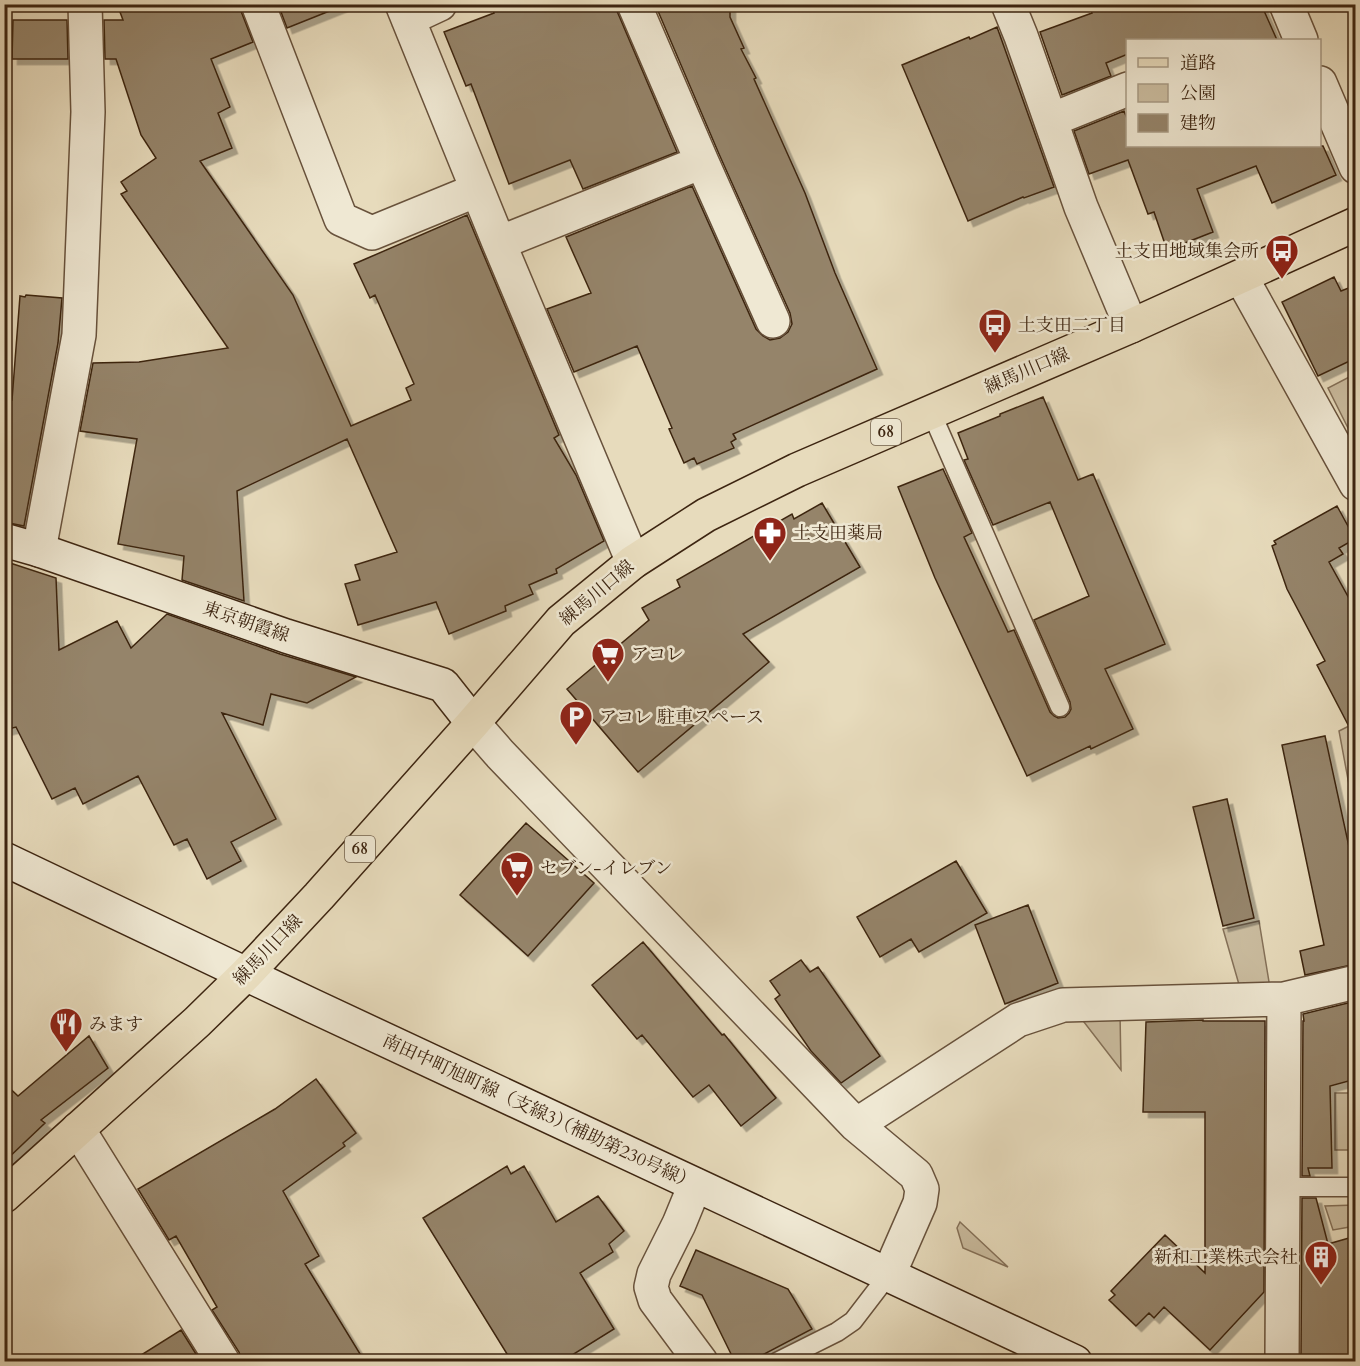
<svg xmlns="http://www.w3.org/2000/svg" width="1360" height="1366" font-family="Cardo,'Noto Serif JP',serif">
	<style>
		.green { fill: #cabc9f; stroke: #847058; stroke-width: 1.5 }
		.building { fill: #95846a; stroke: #3d2511; stroke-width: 1.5; filter: url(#shadow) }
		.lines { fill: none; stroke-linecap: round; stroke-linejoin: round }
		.lane-casing { stroke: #68523c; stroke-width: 21 }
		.street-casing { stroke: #68523c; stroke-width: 36 }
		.secondary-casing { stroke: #3d2511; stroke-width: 36 }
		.primary-casing { stroke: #3d2511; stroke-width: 36 }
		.lane { stroke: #efe8d3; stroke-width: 18 }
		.street { stroke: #efe8d3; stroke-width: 33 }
		.secondary { stroke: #efe8d3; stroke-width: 33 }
		.primary { stroke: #e7dbbc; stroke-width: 33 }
		.labels { text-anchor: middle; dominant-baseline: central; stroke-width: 5; stroke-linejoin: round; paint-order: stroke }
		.shield { fill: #efe8d3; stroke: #72604b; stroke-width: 1.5 }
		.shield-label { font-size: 16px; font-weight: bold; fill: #3d2511 }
		.poi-label { font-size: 18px; fill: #3d2511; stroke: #efe8d3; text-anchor: start }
		.street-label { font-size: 18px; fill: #3d2511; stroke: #efe8d3 }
	</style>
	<defs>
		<filter id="shadow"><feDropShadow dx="5.5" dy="5.5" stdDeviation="0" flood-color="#0004"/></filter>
	</defs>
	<rect width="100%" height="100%" fill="#e7dbbc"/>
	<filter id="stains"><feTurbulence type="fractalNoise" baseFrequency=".00333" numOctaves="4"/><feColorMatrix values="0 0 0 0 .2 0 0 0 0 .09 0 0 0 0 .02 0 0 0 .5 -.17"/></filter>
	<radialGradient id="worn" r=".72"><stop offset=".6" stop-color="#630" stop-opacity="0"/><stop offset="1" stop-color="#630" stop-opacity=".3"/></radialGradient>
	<!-- green -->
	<path class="green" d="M1355 374V442L1328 388Z
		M1355 723V817L1339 731Z
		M1259 921 1270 988H1240L1223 929Z
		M1077 1013H1120L1121 1070Z
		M1335 1093H1355V1150H1335Z
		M1355 1205V1226L1333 1230 1325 1206Z
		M960 1222 1008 1267 963 1248 957 1228Z"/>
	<!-- building -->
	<path class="building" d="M117 4H240L241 11 253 42 211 59 230 107 218 113 232 148 200 161 293 295 351 426 411 400 406 388 414 384 375 295 370 298 354 264 467 215 559 435 554 438 576 475 604 541 556 569 557 573 529 585 533 594 505 606 506 611 449 634 436 602 358 625 345 584 360 580 355 565 397 552 347 439 237 491 244 601 182 580 184 556 118 544 137 439 80 431 93 363 139 362 228 348 121 194 127 191 121 182 156 158 141 135 116 59H105L104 20H123Z
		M278 4H341L342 6 287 28Z
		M490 4H616L617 11 677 152 583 189 570 160 509 184 471 84 466 86 444 32 494 13Z
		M655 4H730V17L744 48 741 49 756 78 754 79 805 193 835 273 877 369 733 434 736 439 731 442 734 448 697 464 694 458 684 463 669 429 672 428 637 346 574 372 547 309 591 293 566 237 692 186 756 329 763 336 770 340 780 338 788 332 792 324 790 313 719 154Z
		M1088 4H1261L1277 40H1128V54L1106 63 1111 76 1062 95 1040 32 1092 13Z
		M13 20H67L68 59H12Z
		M997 27 1054 187 1024 198 1023 197 968 221 902 65 969 37 970 39Z
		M1124 111 1128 121V146H1323L1336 175 1272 203 1256 166 1197 189 1213 232 1167 250 1154 212 1148 214 1128 160 1089 174 1074 131Z
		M1334 277 1341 291 1356 285V358L1318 376 1282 302Z
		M26 295 62 298 58 343 24 526 4 522V443L8 400H12L20 296 25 297Z
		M1043 397 1078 480 1093 474 1165 644 1105 669 1133 729 1091 749 1090 746 1027 776 935 578 898 487 943 469 972 533 964 537 1008 632 1014 630 1050 712 1054 716 1058 718 1065 717 1069 713 1071 709 1070 702 1034 620 1089 596 1050 502 993 525 964 460 968 459 958 433 1000 416V414Z
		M822 503 860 567 743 634 769 662 638 772 567 689 649 620 642 608 680 587 677 580 792 514 794 519Z
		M1337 506 1355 539 1339 548 1343 554 1329 562 1356 611V740L1317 665 1325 661 1287 589 1272 546 1276 544 1274 541Z
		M4 561 56 578 59 650 117 621 131 648 167 614 280 654 356 677 307 703 271 694 263 725 222 713 276 819 231 842 241 861 207 879 187 839 174 845 138 776 83 804 75 788 52 799 16 727 4 730Z
		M1325 736 1356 879V964L1305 975 1300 951 1324 945 1282 745Z
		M1227 799 1254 918 1223 926 1193 807Z
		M526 823 594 883 528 956 460 895Z
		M956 861 987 913 919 952 911 939 880 957 857 917Z
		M1028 905 1058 983 1005 1004 975 925Z
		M643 942 722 1035 724 1034 776 1098 741 1126 709 1085 693 1097 642 1035 637 1039 592 985Z
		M801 960 810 972 818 967 880 1056 841 1083 811 1051 775 999 780 995 770 981Z
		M1356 1001V1079L1330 1086 1332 1168H1308L1310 1176H1302L1303 1021H1304L1303 1014Z
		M1203 1020V1021H1265L1264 1292 1210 1350 1164 1307 1154 1318 1149 1313 1136 1326 1109 1300 1115 1295 1111 1291 1165 1235 1205 1273V1112H1143L1146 1022Z
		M89 1036 108 1068 41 1120 45 1123 4 1162V1083L18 1096Z
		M316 1079 356 1133 343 1143 345 1146 283 1191 319 1256 305 1264 365 1362H242L239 1352 212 1310 217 1307 176 1236 169 1240 138 1189 275 1109Z
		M507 1166 511 1174 524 1166 556 1222 598 1196 624 1231 609 1244 613 1252 580 1273 614 1329 561 1362H512L423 1218Z
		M1302 1198H1316L1328 1244 1356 1236V1355H1301Z
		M696 1250 788 1289 812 1329 749 1362H735L702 1295 680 1286Z
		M181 1330 201 1362H130Z"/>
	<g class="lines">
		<!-- lane casing -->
		<g class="lane-casing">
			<path id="lane" d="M931 412 1060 707
				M1282 1187H1356
				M777 1362 837 1332 853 1321 889 1274"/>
		</g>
		<!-- street casing -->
		<g class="street-casing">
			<path id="street" d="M258 4 341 219 372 233 477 190
				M402 4 499 243 633 562
				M634 4 702 162 773 321
				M1008 4 1021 36 1081 207 1131 326
				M1286 4 1301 40
				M408 19 440 4
				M1320 83 1356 167
				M1051 120 1128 89
				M499 243 702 162
				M1241 277 1356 484
				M39 550 79 335 88 112 85 4
				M473 723 500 754 856 1125 916 1175 922 1189 920 1203 889 1274
				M856 1125 1018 1020 1063 1005 1284 999 1356 982
				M78 1129 223 1362
				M695 1185 679 1224 654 1274 651 1287 655 1300 701 1362
				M1282 1362 1284 999"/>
		</g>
		<!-- secondary casing -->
		<g class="secondary-casing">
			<path id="secondary" d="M4 540 39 550 286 636 443 685 473 723
				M4 859 313 1006 1075 1362"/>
		</g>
		<!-- primary casing -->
		<g class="primary-casing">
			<path id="primary" d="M4 1196 197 1022 246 974 319 896 473 723 561 621 633 562 706 515 797 470 1131 326 1356 224"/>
		</g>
		<!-- lane -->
		<use href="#lane" class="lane"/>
		<!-- street -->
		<use href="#street" class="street"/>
		<!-- secondary -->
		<use href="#secondary" class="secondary"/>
		<!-- primary -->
		<use href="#primary" class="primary"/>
	</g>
	<!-- icons -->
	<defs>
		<g id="bus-pin" transform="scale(1.725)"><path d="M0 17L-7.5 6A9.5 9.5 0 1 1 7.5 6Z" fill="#8f2418" stroke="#efe8d3"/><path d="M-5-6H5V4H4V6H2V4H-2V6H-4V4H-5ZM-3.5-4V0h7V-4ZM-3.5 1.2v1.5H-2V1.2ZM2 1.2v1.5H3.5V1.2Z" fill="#fff"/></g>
		<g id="pharmacy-pin" transform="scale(1.725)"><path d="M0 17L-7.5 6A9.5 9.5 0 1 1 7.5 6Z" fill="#8f2418" stroke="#efe8d3"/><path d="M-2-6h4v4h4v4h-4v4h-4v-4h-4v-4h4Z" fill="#fff"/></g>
		<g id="supermarket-pin" transform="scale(1.725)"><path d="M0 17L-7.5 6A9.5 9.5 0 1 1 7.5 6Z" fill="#8f2418" stroke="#efe8d3"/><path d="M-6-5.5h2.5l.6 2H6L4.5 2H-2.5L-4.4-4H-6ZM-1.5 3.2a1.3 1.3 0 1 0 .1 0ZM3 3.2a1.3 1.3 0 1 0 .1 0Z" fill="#fff"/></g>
		<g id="parking-pin" transform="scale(1.725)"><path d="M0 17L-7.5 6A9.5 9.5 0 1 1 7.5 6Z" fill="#8f2418" stroke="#efe8d3"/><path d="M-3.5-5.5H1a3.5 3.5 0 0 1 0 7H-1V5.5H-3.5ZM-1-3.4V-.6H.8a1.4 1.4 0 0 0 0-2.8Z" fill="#fff"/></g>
		<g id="restaurant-pin" transform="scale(1.725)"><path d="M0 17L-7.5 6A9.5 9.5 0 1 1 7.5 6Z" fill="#8f2418" stroke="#efe8d3"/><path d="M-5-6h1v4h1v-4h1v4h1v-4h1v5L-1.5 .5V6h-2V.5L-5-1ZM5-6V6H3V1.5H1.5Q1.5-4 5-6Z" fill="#fff"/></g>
		<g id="building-pin" transform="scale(1.725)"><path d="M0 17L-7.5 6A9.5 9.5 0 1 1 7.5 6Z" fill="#8f2418" stroke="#efe8d3"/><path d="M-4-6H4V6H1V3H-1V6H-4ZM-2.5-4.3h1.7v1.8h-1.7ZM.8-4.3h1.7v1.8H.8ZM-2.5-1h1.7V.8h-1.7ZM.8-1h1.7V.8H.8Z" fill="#fff"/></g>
	</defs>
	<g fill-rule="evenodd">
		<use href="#bus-pin" x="1282" y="251"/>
		<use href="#bus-pin" x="995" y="325"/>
		<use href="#pharmacy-pin" x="770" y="533"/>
		<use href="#supermarket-pin" x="608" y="654"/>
		<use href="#parking-pin" x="576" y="717"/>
		<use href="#supermarket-pin" x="517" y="868"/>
		<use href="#restaurant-pin" x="66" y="1024"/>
		<use href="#building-pin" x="1321" y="1257"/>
	</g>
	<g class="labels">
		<!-- shield labels -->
		<g class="shield">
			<rect x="871" y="419" width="30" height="26" rx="4.5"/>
			<rect x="345" y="836" width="30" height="26" rx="4.5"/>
		</g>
		<g class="shield-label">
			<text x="886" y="432">68</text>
			<text x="360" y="849">68</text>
		</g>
		<!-- poi labels -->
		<g class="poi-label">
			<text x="1259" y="251" text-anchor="end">土支田地域集会所</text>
			<text x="1018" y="325">土支田二丁目</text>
			<text x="793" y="533">土支田薬局</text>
			<text x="631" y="654">アコレ</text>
			<text x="599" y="717">アコレ 駐車スペース</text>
			<text x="540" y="868">セブン-イレブン</text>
			<text x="89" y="1024">みます</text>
			<text x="1298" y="1257" text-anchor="end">新和工業株式会社</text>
		</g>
		<!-- street labels -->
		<g class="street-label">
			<text transform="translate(1027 371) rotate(-23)">練馬川口線</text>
			<text transform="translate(597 593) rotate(-40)">練馬川口線</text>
			<text transform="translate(246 622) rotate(19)">東京朝霞線</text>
			<text transform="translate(268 950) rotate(-46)">練馬川口線</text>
			<text transform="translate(539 1112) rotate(25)">南田中町旭町線（支線3）（補助第230号線）</text>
		</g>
	</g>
	<!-- margin -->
	<rect width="1360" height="1366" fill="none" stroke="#e7dbbc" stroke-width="24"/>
	<rect x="6" y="6" width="1348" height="1354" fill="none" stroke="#3d2511" stroke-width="3"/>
	<rect x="12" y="12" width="1336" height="1342" fill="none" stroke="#3d2511" stroke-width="1.5"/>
	<!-- legend -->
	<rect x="1126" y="39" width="195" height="108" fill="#efe8d3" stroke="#a89a85" stroke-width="1.5"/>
	<rect x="1138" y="58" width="30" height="9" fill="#e7dbbc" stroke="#a89a85" stroke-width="1.5"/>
	<text x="1180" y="69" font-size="18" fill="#3d2511">道路</text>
	<rect x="1138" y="84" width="30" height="18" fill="#cabc9f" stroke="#a89a85" stroke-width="1.5"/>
	<text x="1180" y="99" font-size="18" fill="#3d2511">公園</text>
	<rect x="1138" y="114" width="30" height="18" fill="#95846a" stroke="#a89a85" stroke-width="1.5"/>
	<text x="1180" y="129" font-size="18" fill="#3d2511">建物</text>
	<rect width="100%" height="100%" filter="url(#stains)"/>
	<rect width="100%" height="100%" fill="url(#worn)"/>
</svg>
